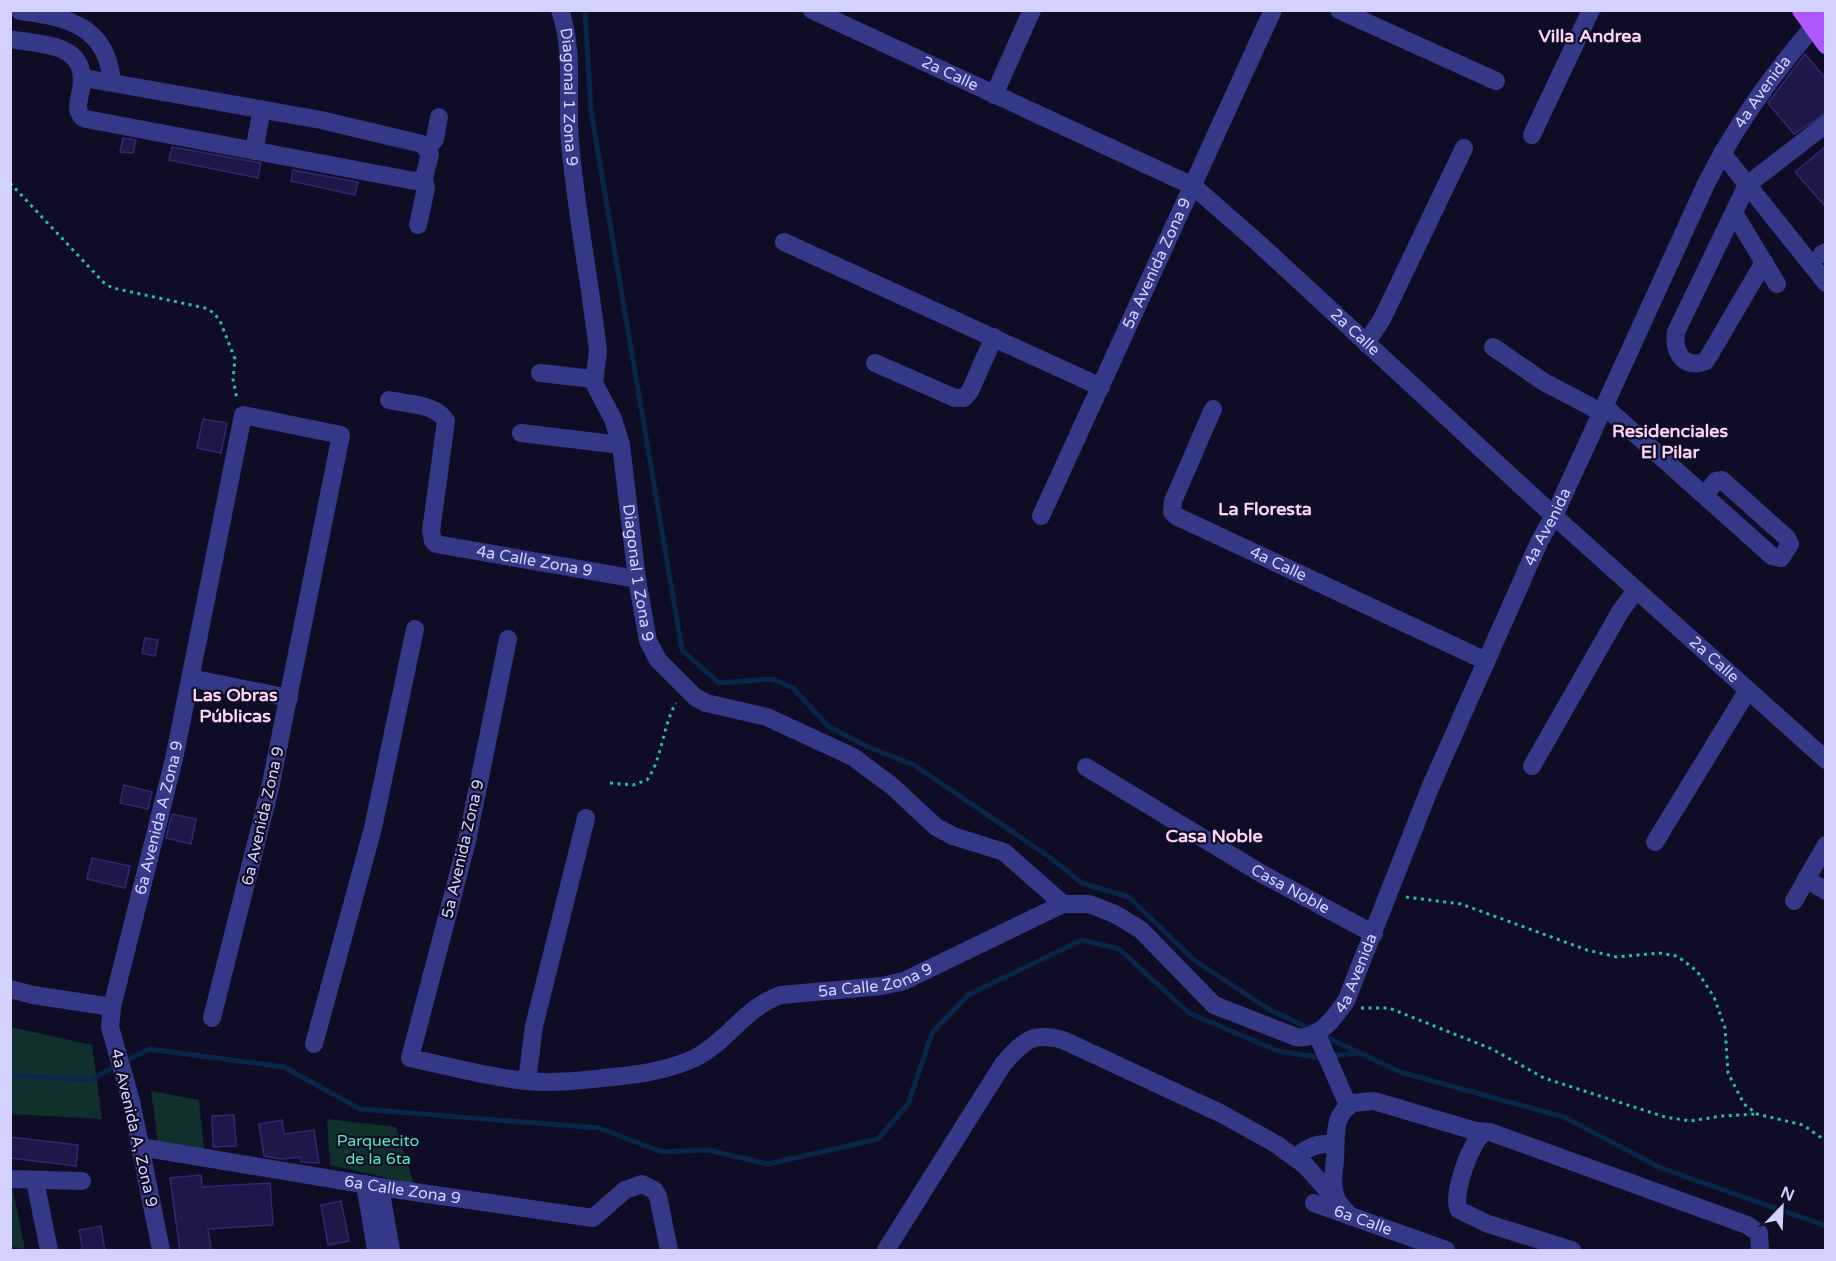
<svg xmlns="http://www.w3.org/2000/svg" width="1836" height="1261" font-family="'Varela Round',sans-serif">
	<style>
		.green { fill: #0f302b }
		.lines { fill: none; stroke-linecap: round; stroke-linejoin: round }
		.stream { stroke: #082649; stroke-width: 5 }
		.building { fill: #1d1847; stroke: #302875; stroke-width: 1.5 }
		.path { stroke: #26bea6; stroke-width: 3; stroke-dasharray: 3 4.5; stroke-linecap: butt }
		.minor { stroke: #343987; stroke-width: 18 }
		.major { stroke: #b058ff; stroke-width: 18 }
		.labels { text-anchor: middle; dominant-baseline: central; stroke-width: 4.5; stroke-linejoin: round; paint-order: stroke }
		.street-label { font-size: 16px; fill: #d2d1ff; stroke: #0f0d25 }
		.park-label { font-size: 16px; fill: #54e8b4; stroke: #0f0d25 }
		.neighbourhood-label { font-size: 18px; font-weight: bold; fill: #ffd3f3; stroke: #0f0d25 }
	</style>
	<rect width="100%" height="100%" fill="#0f0d25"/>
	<!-- green -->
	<path class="green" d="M11 1027 92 1045 102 1119 11 1114Z
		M151 1091 199 1100 204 1150 158 1143Z
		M327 1119 396 1127 414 1184 330 1165Z
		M11 1189 13 1190 25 1249 11 1247Z"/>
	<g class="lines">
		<!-- stream -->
		<path class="stream" d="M585 10 591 111 682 650 719 683 772 679 793 688 828 726 866 746 914 765 1048 856 1082 883 1129 897 1194 960 1270 1010 1313 1030
			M1324 1036 1400 1072 1564 1117 1661 1168 1826 1226
			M1331 1056 1358 1053
			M124 1062 149 1049 284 1067 360 1109 599 1128 662 1152 708 1150 768 1164 878 1139 908 1104 932 1033 968 995 1082 940 1119 949 1189 1013 1278 1051 1322 1058
			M10 1075 90 1080 116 1066"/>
	</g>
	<!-- building -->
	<path class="building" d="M1805 54 1826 79V113L1794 134 1768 103Z
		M123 138 136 140 133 153 120 152Z
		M1826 146V207L1795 172Z
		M172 147 261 163 258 178 169 160Z
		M293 170 358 182 355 195 291 181Z
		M203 419 227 423 221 453 197 448Z
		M145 638 158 640 155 656 142 653Z
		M124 785 152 792 148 809 120 803Z
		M172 814 196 819 191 844 166 838Z
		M92 858 130 866 125 888 87 879Z
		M234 1115 236 1146 213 1147 212 1116Z
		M282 1120 284 1134 314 1130 319 1163 301 1162 300 1157 282 1159 264 1156 259 1124Z
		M10 1137 78 1145 76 1166 10 1158Z
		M201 1175 202 1187 270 1183 273 1225 208 1229 211 1249 180 1251 170 1178Z
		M341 1201 349 1241 328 1245 321 1205Z
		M101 1226 105 1251H83L79 1230Z"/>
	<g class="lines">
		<!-- path -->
		<path class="path" d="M10 183 105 284 113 288 205 308 214 313 220 321 235 359 233 379 237 399
			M610 783 633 785 647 780C663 757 662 727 676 703
			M1406 897 1461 904 1587 950 1617 957 1659 953 1677 956 1697 971 1714 997 1725 1028 1728 1073 1744 1104 1757 1114 1803 1125 1826 1141
			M1361 1008H1389L1492 1049 1544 1078 1665 1117 1690 1121 1722 1116 1757 1114"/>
		<!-- minor -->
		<g class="minor">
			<path id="s1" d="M560 10C575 53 566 98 570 142 576 212 590 281 598 351L594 383 613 419 621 445 637 579 648 641 658 660 695 697 706 703 767 717 853 757 892 786 936 827 953 836 1004 852 1063 904"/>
			<path id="s2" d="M812 10 1193 186 1255 240 1554 516 1826 760"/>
			<path d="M1339 10 1496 81"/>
			<path d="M20 11C68 17 107 26 112 82"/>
			<path d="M10 39C47 46 92 43 80 95 78 104 76 109 82 117L86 119 415 181 424 178"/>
			<path d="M84 78 321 120 422 144 430 154 424 178 426 188 418 225"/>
			<path d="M994 95 1032 10"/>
			<path d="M1532 135 1591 10"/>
			<path d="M428 148 435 139 439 117"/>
			<path d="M254 151 262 109"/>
			<path d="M1722 153 1826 283"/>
			<path d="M1734 213 1777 284"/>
			<path d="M784 242 1101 387"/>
			<path d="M1822 254 1826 252"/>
			<path d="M1764 262 1706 361C1684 370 1673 353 1676 332L1747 185 1826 124"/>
			<path d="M1366 343 1382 319 1464 148"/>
			<path d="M1493 347 1544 382 1601 412"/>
			<path d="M875 363 955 398H964L970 391 994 337"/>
			<path d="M540 373 593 379"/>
			<path id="s3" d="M389 400C407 404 437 404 446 421L431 531 433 541 436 544 637 579"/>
			<path d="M1604 406 1772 556 1781 558 1790 544 1787 538 1722 480 1716 481 1705 495"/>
			<path id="s4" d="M1213 409 1173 501 1172 512 1176 516 1486 661"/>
			<path d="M521 433 621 445"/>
			<path id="s5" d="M1041 516 1273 10"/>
			<path id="s6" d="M508 639 467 841 410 1058C448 1066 487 1077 526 1081 555 1084 584 1080 613 1077 642 1074 670 1070 697 1057 729 1040 745 1007 781 995L882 986 904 981 1063 904H1089L1115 914 1141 930 1214 1005 1296 1037C1318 1041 1335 1017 1346 1001L1430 788 1540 540 1554 516 1706 184C1735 126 1771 76 1813 27"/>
			<path d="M190 678 289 698"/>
			<path d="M1532 766 1620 612 1636 590"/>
			<path id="s7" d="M1086 767 1262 874 1374 934"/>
			<path d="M1655 842 1748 690"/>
			<path d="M1806 879 1826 891"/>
			<path d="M1794 901 1826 845"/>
			<path d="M10 989 33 995 112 1007"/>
			<path d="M1316 1032 1348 1105"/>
			<path d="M314 1044 373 828 415 629"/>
			<path d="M527 1081 534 1026 586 818"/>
			<path d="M1485 1132C1471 1140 1451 1196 1459 1210L1488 1224 1572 1250"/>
			<path id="s8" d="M140 1147 380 1187 593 1218 625 1190 642 1184 654 1190 658 1196 669 1250"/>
			<path d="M1295 1158C1308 1147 1317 1143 1334 1144"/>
			<path d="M10 1179 82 1181"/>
			<path d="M35 1181 49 1250"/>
			<path d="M365 1184 376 1250"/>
			<path d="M380 1187 391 1250"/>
			<path d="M1336 1197C1331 1183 1334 1173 1335 1159 1337 1138 1331 1116 1353 1103L1374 1101 1475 1131 1490 1132 1747 1225 1759 1233 1760 1250"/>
			<path id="s9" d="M1314 1203 1446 1250"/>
			<path id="s10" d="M161 1250 131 1101 110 1027 112 1007 174 759 243 415 341 435 270 788 212 1018"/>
			<path d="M886 1250 1003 1064C1023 1042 1031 1031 1063 1040L1220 1113 1276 1144 1306 1166 1350 1216"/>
		</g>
		<!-- major -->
		<path class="major" d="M1801 10 1826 45
			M1820 10 1826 18"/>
	</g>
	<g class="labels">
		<!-- street labels -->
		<g class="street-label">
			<text stroke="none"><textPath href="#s2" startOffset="152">2a Calle</textPath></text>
			<text stroke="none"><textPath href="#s6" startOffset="2472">4a Avenida</textPath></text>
			<text stroke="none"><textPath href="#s1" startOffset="88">Diagonal 1 Zona 9</textPath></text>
			<text stroke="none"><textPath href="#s5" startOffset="278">5a Avenida Zona 9</textPath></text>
			<text stroke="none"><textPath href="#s2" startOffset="638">2a Calle</textPath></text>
			<text stroke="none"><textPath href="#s6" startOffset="1986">4a Avenida</textPath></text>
			<text stroke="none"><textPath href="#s3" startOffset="288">4a Calle Zona 9</textPath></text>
			<text stroke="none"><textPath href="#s4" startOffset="230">4a Calle</textPath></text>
			<text stroke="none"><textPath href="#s1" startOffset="573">Diagonal 1 Zona 9</textPath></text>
			<text stroke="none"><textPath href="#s2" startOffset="1124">2a Calle</textPath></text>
			<text transform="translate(263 816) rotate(-77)">6a Avenida Zona 9</text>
			<text stroke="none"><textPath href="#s10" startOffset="444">6a Avenida A Zona 9</textPath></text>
			<text transform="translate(463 849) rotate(-77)">5a Avenida Zona 9</text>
			<text stroke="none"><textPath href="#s7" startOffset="238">Casa Noble</textPath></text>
			<text stroke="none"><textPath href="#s6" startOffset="1500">4a Avenida</textPath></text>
			<text stroke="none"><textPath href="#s6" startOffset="924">5a Calle Zona 9</textPath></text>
			<text transform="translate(134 1128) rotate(77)">4a Avenida A, Zona 9</text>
			<text stroke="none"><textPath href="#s8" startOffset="266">6a Calle Zona 9</textPath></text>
			<text stroke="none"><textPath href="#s9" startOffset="52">6a Calle</textPath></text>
		</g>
		<!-- park labels -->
		<g class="park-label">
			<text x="378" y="1141">Parquecito<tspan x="378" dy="18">de la 6ta</tspan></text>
		</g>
		<!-- neighbourhood labels -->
		<g class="neighbourhood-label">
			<text x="1590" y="36">Villa Andrea</text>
			<text x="1670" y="431">Residenciales<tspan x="1670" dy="21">El Pilar</tspan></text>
			<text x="1265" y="509">La Floresta</text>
			<text x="235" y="695">Las Obras<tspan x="235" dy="21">Públicas</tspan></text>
			<text x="1214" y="836">Casa Noble</text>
		</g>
	</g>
	<!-- border -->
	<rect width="1836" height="1261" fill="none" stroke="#d2d1ff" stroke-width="24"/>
	<!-- north arrow -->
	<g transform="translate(1782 1207) rotate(23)" stroke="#0f0d25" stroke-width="4.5" paint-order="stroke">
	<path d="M0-4.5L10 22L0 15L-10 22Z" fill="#d2d1ff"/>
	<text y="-9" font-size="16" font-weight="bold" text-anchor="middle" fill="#d2d1ff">N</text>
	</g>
</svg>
